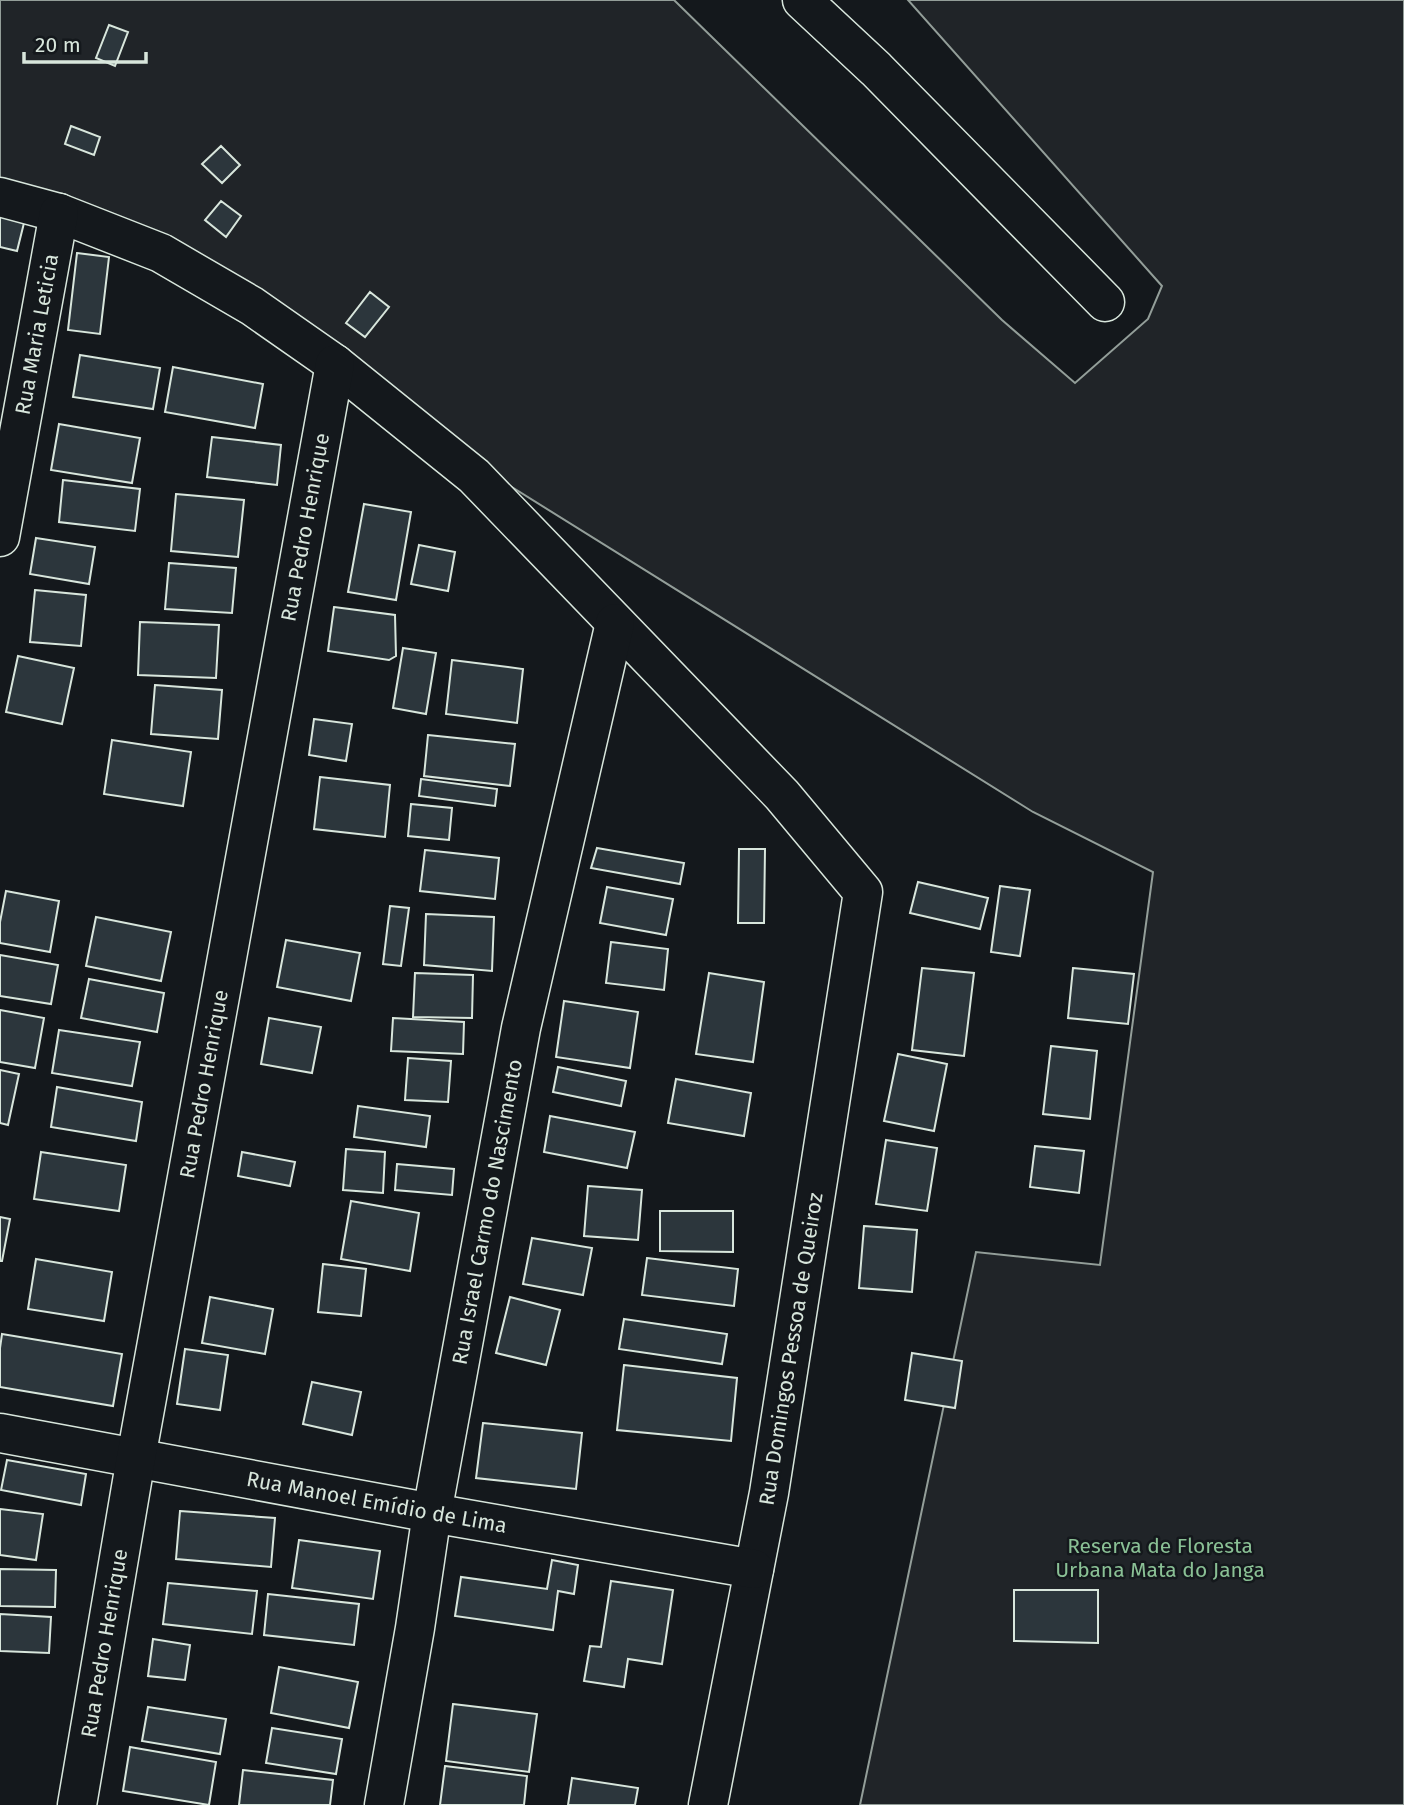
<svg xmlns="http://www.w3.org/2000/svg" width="1404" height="1805" font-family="'Fira Sans',sans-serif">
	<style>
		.green { fill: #202428; stroke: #939e99; stroke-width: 2 }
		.building { fill: #2c363c; stroke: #d8e6dc; stroke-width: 2 }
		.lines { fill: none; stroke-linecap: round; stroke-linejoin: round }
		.minor-casing { stroke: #d8e6dc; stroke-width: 41 }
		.minor { stroke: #14181c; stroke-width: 38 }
		.labels { text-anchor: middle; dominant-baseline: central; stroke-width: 5; stroke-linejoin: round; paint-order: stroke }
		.street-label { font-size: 21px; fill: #d8e6dc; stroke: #14181c }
		.park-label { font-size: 21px; fill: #8ac095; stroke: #14181c }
	</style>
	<rect width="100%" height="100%" fill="#14181c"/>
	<!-- green -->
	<path class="green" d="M0 0H674L1002 320 1075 383 1148 319 1162 286 908 0H1404V1805H860L976 1252 1100 1265 1153 872 1033 812 61 206 0 188Z"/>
	<!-- building -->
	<path class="building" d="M109 25 128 32 115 66 96 58Z
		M71 126 100 137 94 155 65 144Z
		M221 146 240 165 222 183 202 164Z
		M221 201 241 216 226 237 205 220Z
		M0 213 25 219 17 251 0 247Z
		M77 253 109 257 100 334 68 330Z
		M370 292 389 307 365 337 346 323Z
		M80 355 160 368 153 409 73 397Z
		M173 367 263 384 255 428 165 412Z
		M59 424 140 438 132 483 51 470Z
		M212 437 281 445 277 485 207 477Z
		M63 480 140 489 135 531 59 522Z
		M176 494 244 500 238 557 171 551Z
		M364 504 411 512 396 600 348 592Z
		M36 538 95 547 89 584 30 574Z
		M419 545 455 552 448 591 411 584Z
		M169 563 236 568 232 613 165 609Z
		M35 590 86 595 81 646 30 642Z
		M334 607 395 615 396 656 389 660 328 651Z
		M140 622 219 625 216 678 138 675Z
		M403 648 436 653 426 714 393 708Z
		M18 656 74 668 62 724 6 712Z
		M452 660 523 669 517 723 446 714Z
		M155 685 222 690 218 739 151 734Z
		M314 719 352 724 346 761 309 755Z
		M428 735 515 744 510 786 424 776Z
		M112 740 191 752 183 806 104 794Z
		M320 777 390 785 385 837 314 829Z
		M421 779 497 789 495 806 419 796Z
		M411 804 452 808 449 840 408 836Z
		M597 848 684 863 680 884 591 868Z
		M739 849H765L764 923H738Z
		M425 850 499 858 495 899 420 891Z
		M918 882 988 898 980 929 910 913Z
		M1000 886 1030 890 1020 956 991 952Z
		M607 887 673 899 666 935 600 923Z
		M6 891 59 901 50 952 0 943V922Z
		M390 906 409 908 401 966 383 964Z
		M426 914 494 917 492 971 424 965Z
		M96 917 171 932 161 981 86 966Z
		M286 940 360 953 351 1001 277 987Z
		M611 942 668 949 664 990 606 983Z
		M0 955 58 965 51 1004 0 996Z
		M922 968 974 973 964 1056 912 1050Z
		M1073 968 1134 974 1128 1024 1068 1018Z
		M415 973 473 975 472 1018 413 1017Z
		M709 973 764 982 753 1062 696 1054Z
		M89 979 164 993 157 1032 81 1018Z
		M564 1001 638 1012 630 1068 556 1057Z
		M0 1010 44 1018 35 1068 0 1062Z
		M269 1018 321 1027 312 1073 261 1064Z
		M393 1018 464 1022 463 1054 391 1051Z
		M59 1030 140 1042 132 1086 52 1073Z
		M1051 1046 1097 1051 1090 1119 1043 1114Z
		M898 1054 947 1064 934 1131 884 1121Z
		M408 1058 451 1061 448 1102 405 1100Z
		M558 1067 626 1081 621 1106 553 1092Z
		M0 1070 19 1074 8 1125 0 1123Z
		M676 1079 751 1093 744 1136 668 1123Z
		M57 1087 142 1102 136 1141 51 1127Z
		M358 1106 430 1116 426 1147 354 1137Z
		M550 1116 635 1132 627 1168 544 1152Z
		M886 1140 937 1148 927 1211 876 1204Z
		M1035 1146 1084 1151 1079 1193 1030 1187Z
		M346 1149 385 1152 383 1193 343 1190Z
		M41 1152 126 1165 119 1211 34 1199Z
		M242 1152 295 1162 290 1186 238 1176Z
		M397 1164 454 1169 452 1195 395 1190Z
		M588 1186 642 1190 638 1240 584 1236Z
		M351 1201 419 1213 410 1271 341 1259Z
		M660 1211H733V1252L660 1251Z
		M0 1217 10 1219 2 1261H0Z
		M864 1226 917 1230 912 1292 859 1288Z
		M532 1238 592 1248 583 1295 523 1284Z
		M647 1258 738 1269 734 1306 642 1295Z
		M36 1259 112 1272 104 1321 28 1309Z
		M323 1264 366 1269 361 1316 318 1312Z
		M210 1297 273 1309 265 1354 202 1343Z
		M510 1297 560 1310 546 1365 496 1353Z
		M624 1319 727 1334 722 1364 619 1349Z
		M2 1334 122 1354 113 1406 0 1387V1348Z
		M185 1349 228 1355 220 1410 177 1404Z
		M912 1353 962 1361 955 1408 905 1400Z
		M624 1365 737 1378 731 1441 617 1430Z
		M312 1382 361 1392 352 1435 303 1424Z
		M483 1423 582 1433 576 1489 476 1478Z
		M7 1460 86 1474 81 1505 1 1490Z
		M0 1509 43 1514 36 1560 0 1555Z
		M180 1511 275 1518 271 1567 176 1559Z
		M299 1540 380 1551 373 1599 292 1588Z
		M552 1560 578 1565 574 1594 558 1591 553 1630 455 1616 461 1577 547 1589Z
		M0 1569 56 1570 55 1607 0 1606Z
		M611 1581 673 1590 662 1664 628 1659 624 1687 584 1681 590 1646 601 1647Z
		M168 1583 257 1591 252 1634 163 1624Z
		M1014 1590H1098V1643L1014 1641Z
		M268 1594 359 1604 354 1645 264 1635Z
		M0 1614 51 1617 49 1653 0 1651Z
		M153 1639 190 1645 185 1680 148 1676Z
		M279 1667 358 1682 349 1728 271 1713Z
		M453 1704 537 1714 529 1772 446 1761Z
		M148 1707 226 1719 220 1754 142 1741Z
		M272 1728 342 1739 336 1774 266 1763Z
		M130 1747 216 1762 209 1805 123 1791Z
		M445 1766 527 1776 524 1805H440Z
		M243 1770 333 1780 330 1805H239Z
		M572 1778 638 1788 635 1805H568Z"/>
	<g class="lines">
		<!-- minor casing -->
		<g class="minor-casing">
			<g id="minor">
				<path d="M802 0 876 69 1105 302"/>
				<path d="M0 197 59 213 161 253 252 306 335 364 474 476 782 795 863 892 769 1493 708 1805"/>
				<path id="s1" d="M0 537 59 213"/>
				<path id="s2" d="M0 1433 432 1513 754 1569"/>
				<path id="s3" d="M77 1805 136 1458 335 364"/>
				<path id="s4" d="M384 1805 415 1628 432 1513 521 1028 615 623"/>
			</g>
		</g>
		<!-- minor -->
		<use href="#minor" class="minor"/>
	</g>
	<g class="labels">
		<!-- street labels -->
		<g class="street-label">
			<text stroke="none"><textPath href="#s1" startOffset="206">Rua Maria Leticia</textPath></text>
			<text stroke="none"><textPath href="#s3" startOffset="1298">Rua Pedro Henrique</textPath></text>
			<text stroke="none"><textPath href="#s3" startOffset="732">Rua Pedro Henrique</textPath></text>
			<text stroke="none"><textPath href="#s4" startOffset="602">Rua Israel Carmo do Nascimento</textPath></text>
			<text transform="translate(791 1349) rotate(-81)">Rua Domingos Pessoa de Queiroz</text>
			<text stroke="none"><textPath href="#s2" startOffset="383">Rua Manoel Emídio de Lima</textPath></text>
			<text stroke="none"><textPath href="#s3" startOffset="164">Rua Pedro Henrique</textPath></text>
		</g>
		<!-- park labels -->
		<g class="park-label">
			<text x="1160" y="1546">Reserva de Floresta<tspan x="1160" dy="24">Urbana Mata do Janga</tspan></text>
		</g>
	</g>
	<!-- scale -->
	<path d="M24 52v10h122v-10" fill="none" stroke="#d8e6dc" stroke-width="3.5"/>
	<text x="35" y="52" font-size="21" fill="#d8e6dc" stroke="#14181c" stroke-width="5" paint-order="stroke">20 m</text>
</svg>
